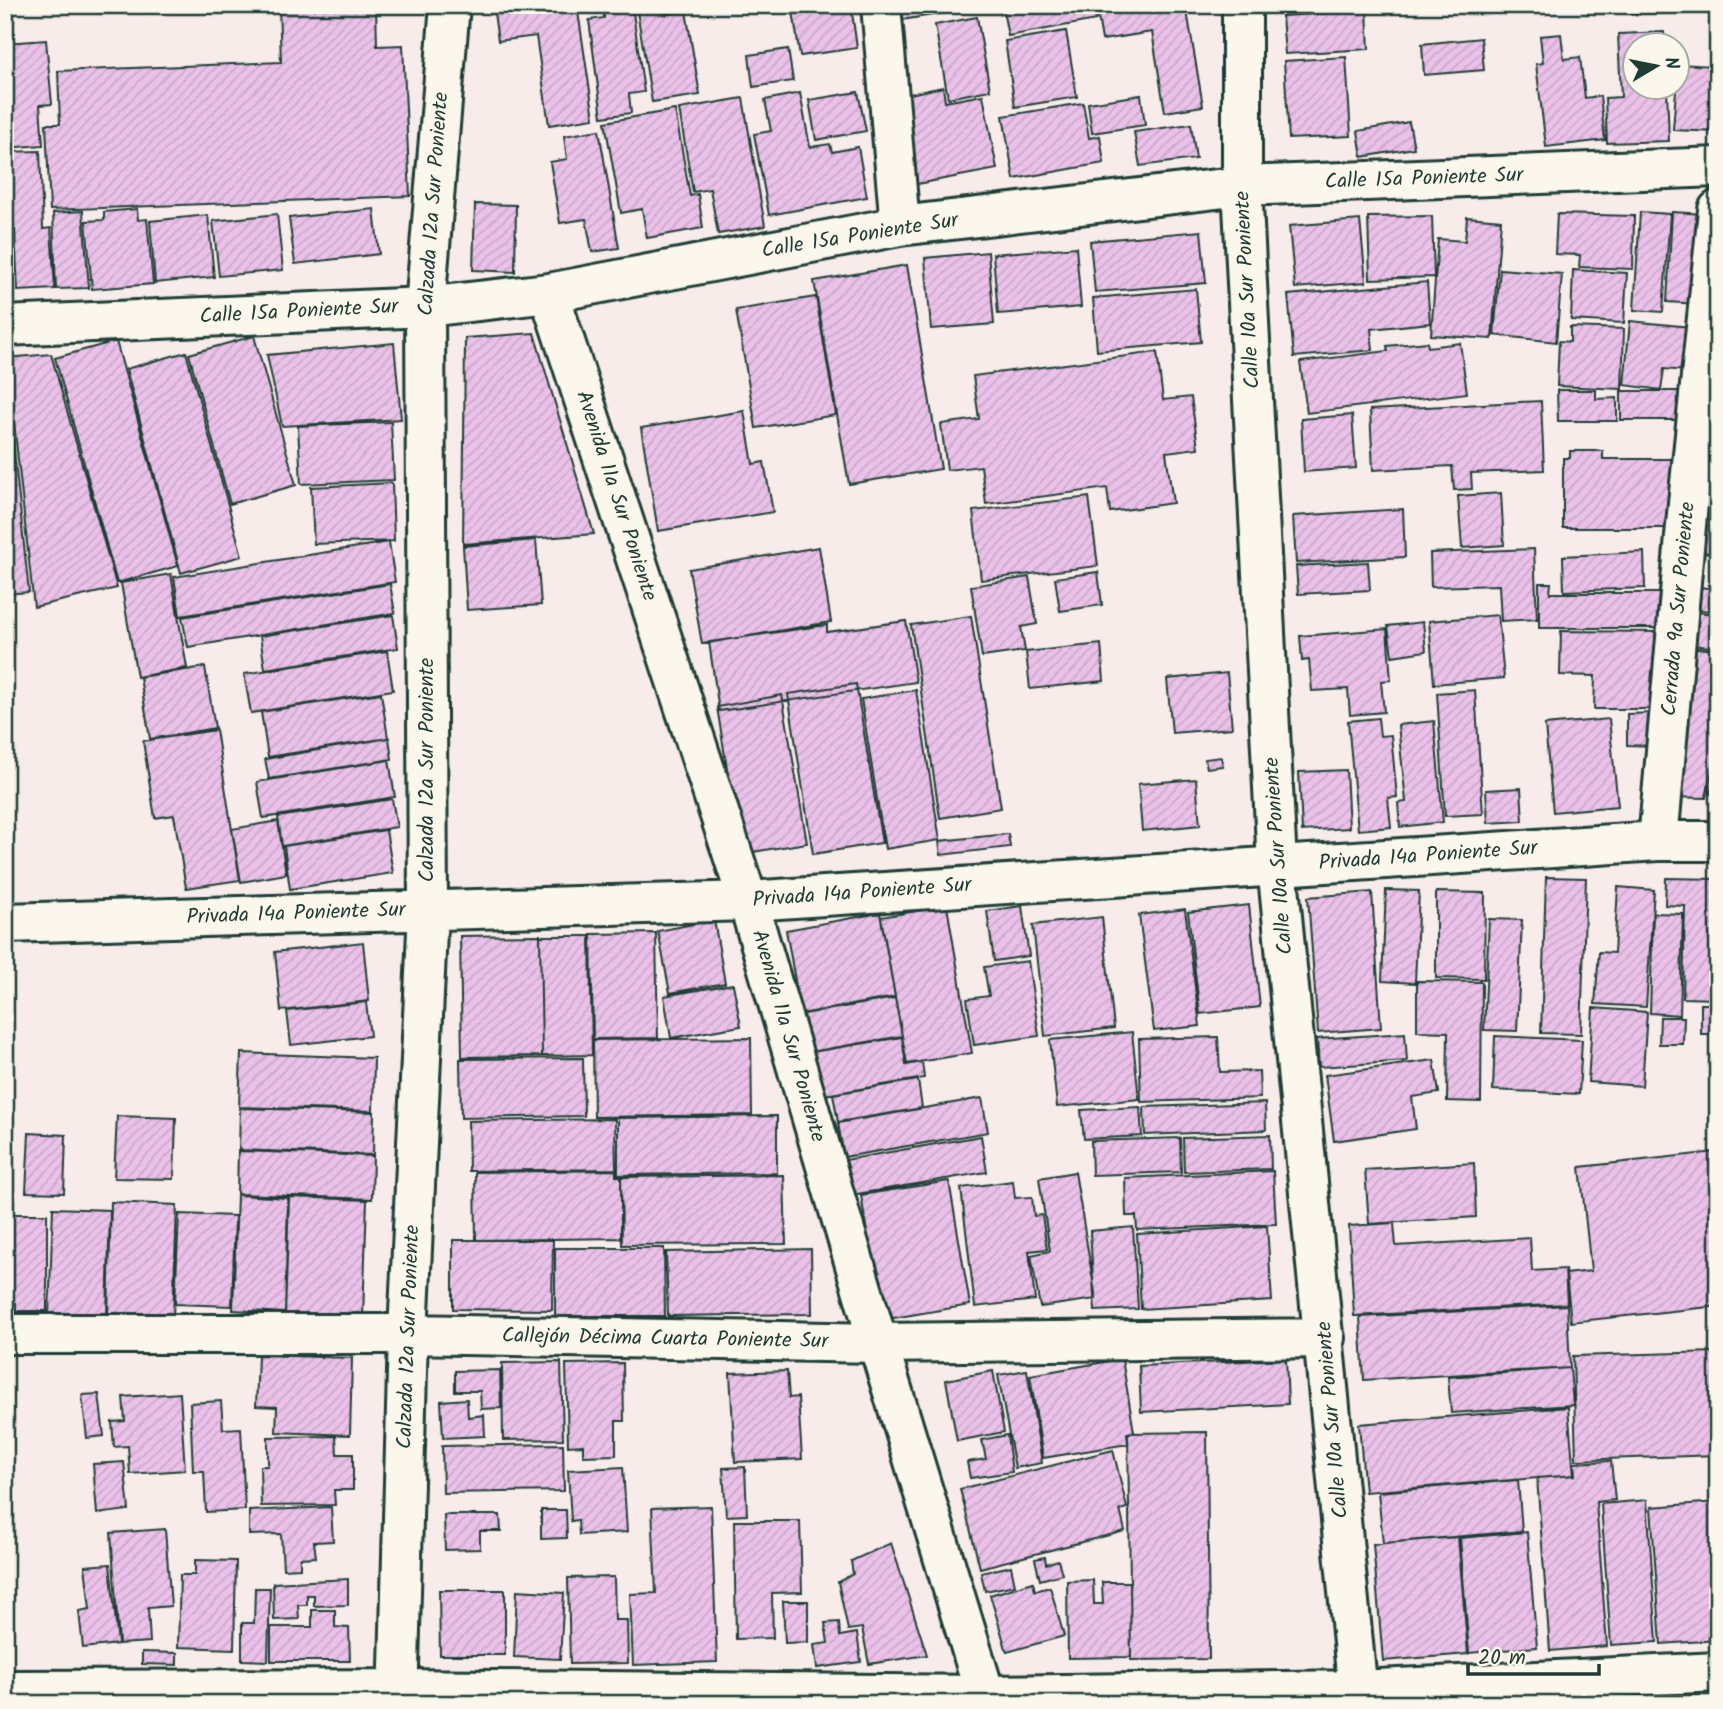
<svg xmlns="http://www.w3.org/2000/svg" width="1723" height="1709" font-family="Kalam,sans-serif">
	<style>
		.building { fill: url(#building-hatch); stroke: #1f3d34; stroke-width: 2 }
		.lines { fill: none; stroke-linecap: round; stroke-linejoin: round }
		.minor-casing { stroke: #1f3d34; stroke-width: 44 }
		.minor { stroke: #fbf7ec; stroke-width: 38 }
		.labels { text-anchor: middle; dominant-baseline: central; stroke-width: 5; stroke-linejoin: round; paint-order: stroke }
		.street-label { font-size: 21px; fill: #1f3d34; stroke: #fbf7ec }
	</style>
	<defs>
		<pattern id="building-hatch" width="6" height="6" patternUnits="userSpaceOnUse" patternTransform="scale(1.75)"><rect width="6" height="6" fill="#ebc1e9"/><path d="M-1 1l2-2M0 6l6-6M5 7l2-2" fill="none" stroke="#c9a7c8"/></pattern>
	</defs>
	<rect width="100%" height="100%" fill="#f8eceb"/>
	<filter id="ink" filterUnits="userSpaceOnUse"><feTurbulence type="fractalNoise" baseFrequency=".0143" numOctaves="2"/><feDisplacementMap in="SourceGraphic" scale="14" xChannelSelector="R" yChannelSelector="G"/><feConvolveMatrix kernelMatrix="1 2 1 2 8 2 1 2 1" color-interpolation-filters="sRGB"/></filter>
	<g filter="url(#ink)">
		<!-- building -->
		<path class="building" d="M376 5 377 46 403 45 410 196 50 210 46 124H60L58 71 281 62 279 6Z
			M545 5H577L594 118 549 125 536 36 498 41 494 13Z
			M603 5H632L644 92 629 94 631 113 602 117 589 20 604 18Z
			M636 5H664L665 14 686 11 700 95 652 102Z
			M792 5H851L857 48 800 56Z
			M893 5H976L977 8 895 21Z
			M1002 5H1093L1096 20 1008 36Z
			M1096 5H1186L1203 106 1165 112 1152 32 1102 40Z
			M1283 5H1353L1284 12Z
			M1624 5H1676V13H1625Z
			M1367 11 1369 49 1285 54 1282 16Z
			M977 17 990 90 948 98 935 25Z
			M1066 31 1077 97 1015 107 1005 41Z
			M1664 32 1665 46H1636V88H1667L1669 141 1607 143 1605 98 1621 97 1618 34Z
			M1561 34 1564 59 1580 57 1585 98 1600 96 1605 140 1546 147 1536 64 1543 63 1540 36Z
			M1481 38 1484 70 1424 75 1422 44Z
			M46 40 52 104 40 105 43 145 5 148V43Z
			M1715 46H1718V132L1673 130 1678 64 1714 66Z
			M788 49 793 81 753 87 749 55Z
			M1346 57 1351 136 1289 139 1284 61Z
			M943 87 945 102 983 95 997 169 912 185 895 97Z
			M858 92 866 131 816 140 809 100Z
			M800 93 810 147 830 144 832 152 858 147 867 197 769 215 754 134 771 131 765 100Z
			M1141 95 1145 125 1092 133 1088 103Z
			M743 98 765 226 718 234 710 189 693 192 679 109Z
			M1083 103 1089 138 1100 136 1104 163 1014 179 1003 116Z
			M675 110 690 196 698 194 703 228 647 238 642 209 621 213 605 122Z
			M1409 122 1414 148 1362 157 1358 131Z
			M1191 124 1196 159 1140 166 1134 132Z
			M599 130 619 248 592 252 586 219 560 223 550 162 567 159 564 136Z
			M40 151 43 229 51 228 55 289 18 291 15 230H5V152Z
			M475 204 516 205 515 272 473 270Z
			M137 209 138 220 147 219 153 284 92 289 86 221 104 220V212Z
			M374 209 379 254 295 264 289 218Z
			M83 211 89 288 56 289 53 213Z
			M1640 212 1670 214 1663 312 1634 310Z
			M1672 212 1704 214 1699 304 1667 302Z
			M277 214 283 270 219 276 213 221Z
			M1557 214 1634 216 1633 269 1579 267 1580 255 1555 254Z
			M208 215 214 277 155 283 150 221Z
			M1432 216 1434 277 1370 279 1368 217Z
			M1467 217 1501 220 1492 339 1431 335 1438 239 1465 241Z
			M1360 220 1366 282 1295 288 1289 226Z
			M1201 231 1206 283 1095 292 1090 241Z
			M1076 247 1081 307 998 314 993 254Z
			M988 252 994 324 931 329 925 258Z
			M907 265 941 469 849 484 814 281Z
			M1500 269 1562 274 1556 342 1494 335Z
			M1573 270 1627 273 1624 323 1571 320Z
			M1427 282 1430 323 1371 329 1373 350 1294 357 1288 295Z
			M1196 289 1201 342 1097 351 1093 298Z
			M816 297 836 415 756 428 736 310Z
			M1630 321 1690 327 1686 371 1664 369 1661 390 1624 385Z
			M1570 327 1624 329 1622 389 1557 386 1559 341 1570 342Z
			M534 333 594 534 463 544 465 338Z
			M254 336 296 485 230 504 189 354Z
			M116 341 178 566 117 583 55 358Z
			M1427 342 1428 347 1460 343 1467 393 1307 413 1300 362 1388 351 1387 346Z
			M394 343 401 419 282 426 267 355Z
			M186 352 242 556 181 573 126 369Z
			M1157 352 1163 400 1191 397 1198 448 1166 452 1173 503 1110 512 1107 488 986 504 981 466 947 470 941 424 979 419 973 376Z
			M51 354 117 588 34 607 7 358Z
			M5 368 29 592 5 594Z
			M1557 390H1596V399L1617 398V421H1558Z
			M1621 391H1680V420H1621Z
			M1541 401 1544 470 1471 473 1472 489 1454 490 1452 466 1373 470 1370 410Z
			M1709 408 1718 409V446L1706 445Z
			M744 411 753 464 764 462 773 512 658 531 641 428Z
			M1352 415 1356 468 1304 472 1301 419Z
			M391 422 394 480 301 484 298 426Z
			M1704 446 1718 447V503L1700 501Z
			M1570 451H1603V459H1679V528H1563V458H1570Z
			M392 483 394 541 314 544 311 487Z
			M1501 493 1504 545 1462 548 1458 496Z
			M1089 497 1098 566 981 580 973 511Z
			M1692 506 1718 507V553L1691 552Z
			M1403 509 1405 557 1296 563 1293 516Z
			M536 540 541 605 467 610 463 546Z
			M389 542 395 582 180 616 174 577Z
			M819 547 831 622 702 644 689 569Z
			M1534 549 1537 619 1501 621 1499 585 1431 587 1430 553Z
			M1644 552 1645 588 1564 591 1563 556Z
			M1368 562 1370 590 1298 594 1296 566Z
			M1098 572 1102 605 1060 611 1055 578Z
			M171 574 187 668 137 677 121 583Z
			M1029 577 1037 624 1021 627 1025 651 982 657 971 586Z
			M1539 583H1551L1550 593H1665V628H1539Z
			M390 584 395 613 188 647 182 617Z
			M1698 587 1718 589V611L1696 610Z
			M1695 612 1718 614V648L1692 645Z
			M393 615 398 648 265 669 260 636Z
			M1498 615 1504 678 1434 684 1429 621Z
			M971 616 1001 808 940 818 911 625Z
			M906 621 916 682 719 711 709 642 827 625V632Z
			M1423 622 1426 651 1392 656 1388 626Z
			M1387 629 1391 680 1381 681 1384 712 1350 715 1348 689 1312 691 1309 660 1302 661 1300 636Z
			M1561 631 1660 632 1659 709H1594L1595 676 1560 675Z
			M1101 644 1104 681 1030 689 1026 652Z
			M1685 647 1718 650V742L1706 798 1670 797Z
			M387 651 393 690 251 713 244 674Z
			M205 667 215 728 150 739 140 677Z
			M1227 673 1232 728 1172 733 1167 679Z
			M856 684 882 843 813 854 788 694Z
			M916 690 940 840 885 849 861 699Z
			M1475 690 1483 814 1445 816 1437 693Z
			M381 693 388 738 268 757 261 712Z
			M782 695 807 843 741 854 717 707Z
			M1657 713V746L1627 745V714Z
			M1378 718 1380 736 1391 735 1397 797 1388 798 1391 827 1358 830 1348 721Z
			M1609 719 1618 806 1553 812 1545 725Z
			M1434 721 1443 822 1400 827 1398 803 1406 802 1398 725Z
			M216 730 240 880 186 888 174 815 155 818 143 741Z
			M389 738 392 759 269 779 265 759Z
			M1221 757 1223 766 1207 768 1205 759Z
			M1718 757V795L1710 794Z
			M389 760 395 797 263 818 257 782Z
			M1346 770 1349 828 1302 831 1299 772Z
			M1196 779 1200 825 1142 831 1138 784Z
			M1521 788 1523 821 1488 823 1486 790Z
			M392 799 397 827 282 846 278 817Z
			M278 821 286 874 241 882 232 829Z
			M386 830 393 873 290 889 284 846Z
			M1008 834 1010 847 941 855 939 841Z
			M1546 877 1586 878 1581 1034 1541 1033Z
			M1666 878 1718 879 1716 999 1683 998 1685 906 1665 905Z
			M1618 887 1654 890 1646 1007 1595 1004 1599 952 1614 953Z
			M1386 890 1419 891 1415 983 1382 981Z
			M1372 892 1381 1028 1318 1033 1308 897Z
			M1436 892 1485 893 1484 979 1436 978Z
			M1249 905 1260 1007 1200 1014 1188 912Z
			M947 906 972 1053 907 1064 881 917Z
			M1022 906 1029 956 994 961 987 911Z
			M1185 909 1200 1026 1154 1031 1139 915Z
			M880 913 895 997 801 1014 786 930Z
			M1653 913 1683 914 1680 1015 1650 1013Z
			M1102 917 1114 1028 1045 1036 1033 925Z
			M1489 919 1522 920 1517 1031 1484 1030Z
			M714 920 725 983 670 993 658 931Z
			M656 933 658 1038 593 1039 591 934Z
			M540 935 542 1056 462 1057 460 936Z
			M540 936H590L592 1055 542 1056Z
			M363 942 369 1001 281 1011 275 952Z
			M1028 961 1039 1036 974 1045 967 999 989 996 984 967Z
			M1417 981 1482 982 1481 1102 1447 1101 1448 1032 1417 1031Z
			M733 984 741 1026 671 1038 664 996Z
			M895 998 902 1036 810 1052 804 1014Z
			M1718 1000V1034H1701V1004H1718Z
			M366 1002 370 1036 291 1045 287 1011Z
			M1593 1008 1647 1012 1642 1086 1588 1082Z
			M1660 1017H1684L1683 1044H1659Z
			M1132 1032 1139 1099 1057 1107 1050 1040Z
			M1405 1033 1407 1061 1319 1067 1317 1039Z
			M1495 1036 1582 1040 1579 1094 1493 1090Z
			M902 1037 906 1065 922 1062 924 1078 819 1096 812 1052Z
			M1218 1037 1220 1072 1259 1071 1260 1098 1141 1102 1139 1039Z
			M751 1038 752 1115 594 1117 593 1040Z
			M241 1053 374 1058 373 1111 239 1107Z
			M583 1058 584 1116 461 1118 460 1059Z
			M1434 1060 1439 1093 1412 1097 1416 1129 1334 1141 1325 1075Z
			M918 1080 922 1108 838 1122 833 1094Z
			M982 1098 988 1132 844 1157 838 1123Z
			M1265 1103 1266 1130 1145 1135 1144 1107Z
			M1140 1107 1142 1136 1084 1139 1081 1110Z
			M240 1108 374 1112 373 1155 239 1150Z
			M117 1116 176 1118 174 1179 114 1178Z
			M777 1116V1173L618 1175V1118Z
			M615 1119 616 1169 469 1171 468 1121Z
			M29 1133 66 1135 64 1193 26 1192Z
			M1270 1135 1271 1169 1184 1172 1183 1138Z
			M981 1136 987 1172 851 1195 845 1160Z
			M1180 1138 1181 1172 1092 1175 1091 1141Z
			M238 1151 373 1156 372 1199 237 1194Z
			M1715 1152 1718 1177V1306L1571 1322 1566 1274 1591 1271 1580 1167Z
			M1474 1163 1476 1217 1369 1224 1365 1170Z
			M616 1170V1176H621V1238L476 1240 475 1172Z
			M1273 1171 1276 1224 1137 1230 1136 1216H1126L1125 1178Z
			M1075 1172 1096 1299 1040 1307 1031 1255 1050 1251 1039 1178Z
			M784 1175 786 1244 622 1245 621 1177Z
			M949 1181 970 1305 881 1320 861 1195Z
			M1013 1181 1015 1198 1032 1197 1034 1216 1042 1215 1047 1249 1029 1251 1035 1300 975 1307 961 1188Z
			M237 1195 288 1198 285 1313 233 1310Z
			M289 1197 367 1200 363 1317 285 1315Z
			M111 1202 177 1205 173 1318 108 1316Z
			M53 1208 110 1210 107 1317 49 1315Z
			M5 1214H47V1311H16V1303H5Z
			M179 1214 235 1216 232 1306 175 1304Z
			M1394 1223 1396 1246 1530 1238 1532 1271 1565 1269 1567 1304 1354 1316 1349 1226Z
			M1267 1226 1272 1301 1141 1309 1137 1234Z
			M1133 1227 1138 1309 1095 1311 1090 1231Z
			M453 1240H553L552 1310 453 1309Z
			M555 1248H664L665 1316H555Z
			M811 1249 812 1314 668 1316 666 1252Z
			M1567 1305 1570 1368 1364 1380 1360 1317Z
			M1717 1352 1718 1455 1576 1460 1573 1356Z
			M258 1355 352 1358 350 1435 276 1432 277 1407 256 1406Z
			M1122 1359 1134 1432 1127 1433 1128 1444 1043 1458 1030 1375Z
			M1286 1359 1288 1404 1141 1412 1139 1366Z
			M561 1362 563 1439 503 1440 502 1363Z
			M623 1363 624 1421H616V1455L583 1456V1445L568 1446 566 1364Z
			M1570 1368 1573 1405 1451 1413 1448 1377Z
			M500 1370 501 1408 481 1409 480 1391H455V1371Z
			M1027 1370 1042 1463 1015 1468 998 1375Z
			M787 1371 789 1398 798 1397 802 1459 735 1462 730 1373Z
			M993 1371 1004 1432 957 1441 946 1380Z
			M180 1393 185 1470 130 1474 128 1446 114 1447 112 1422 125 1421 123 1397Z
			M99 1394 104 1436 87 1438 82 1395Z
			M467 1399 468 1417 484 1415 485 1436 443 1438 441 1401Z
			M221 1401 223 1429 241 1428 245 1510 206 1512 204 1471H193L190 1403Z
			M1568 1407 1574 1475 1365 1492 1359 1424Z
			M1207 1432 1209 1659 1131 1660 1128 1433Z
			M1007 1435 1012 1472 970 1478 967 1462 986 1459 982 1440Z
			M336 1436 337 1454H353V1490H334L335 1505 261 1506 260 1466H268V1437Z
			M563 1444 564 1491 443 1493 442 1446Z
			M1113 1450 1127 1508 1120 1510 1125 1531 980 1568 960 1489Z
			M1611 1461 1615 1500 1596 1502 1607 1646 1550 1651 1537 1478 1575 1475 1574 1463Z
			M124 1462 129 1510 97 1514 93 1464Z
			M623 1467 627 1532 579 1535 578 1520 571 1521 568 1470Z
			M745 1467 747 1515 726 1516 723 1468Z
			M1518 1480 1522 1531 1383 1543 1378 1492Z
			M1647 1500 1657 1642 1611 1645 1601 1504Z
			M1717 1502 1718 1640 1661 1644 1651 1507Z
			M711 1506 717 1662 633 1665 630 1594 656 1593 652 1508Z
			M331 1507 333 1541 314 1542 316 1557 300 1558V1568L283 1569 281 1534 249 1535V1511Z
			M541 1510H566L567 1538 541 1539Z
			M444 1515H500L501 1531H480V1549L445 1550Z
			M734 1521H800L802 1592 772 1593 773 1638 736 1639Z
			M165 1529 171 1606 148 1608 150 1642 119 1644 111 1533Z
			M1527 1532 1537 1647 1469 1653 1460 1538Z
			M1458 1537 1468 1654 1383 1661 1373 1544Z
			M891 1543 927 1655 869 1664 862 1628 848 1630 838 1582 853 1574 851 1561Z
			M1045 1557 1046 1564 1058 1560 1062 1574 1040 1580 1035 1559Z
			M195 1560 236 1561 234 1649 178 1647 180 1575H195Z
			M110 1564 118 1644 83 1648 79 1611 90 1609 85 1566Z
			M1011 1566 1015 1585 985 1591 981 1573Z
			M614 1577 615 1620H627L628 1663 570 1664 568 1578Z
			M348 1579V1605L314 1606V1595H307V1605H298L299 1619 274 1620 273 1583Z
			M1093 1580 1094 1604H1103L1102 1582H1130L1131 1657 1068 1658 1067 1581Z
			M1033 1582 1035 1591 1050 1587 1064 1636 1007 1652 990 1595Z
			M255 1588H270L268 1661 242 1660V1623H254Z
			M439 1590H505V1655H440Z
			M517 1590 564 1593 560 1659 514 1657Z
			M783 1601H808V1642L785 1643Z
			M312 1610H335V1627L349 1628 350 1661H271V1627H312Z
			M839 1622 840 1636 857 1633 861 1662 817 1668 814 1645 828 1643 825 1623Z
			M142 1652 177 1653V1665L142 1664Z"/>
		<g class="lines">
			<!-- minor casing -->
			<g class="minor-casing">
				<path id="minor" d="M881 5 900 226
					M1242 5V186L1277 865 1359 1704
					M549 293 748 901 878 1343 988 1704
					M5 326 425 307 549 293 900 226 1242 186 1718 167
					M1658 841 1688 503 1718 210
					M5 923 748 901 1658 841H1718
					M5 1334H408L878 1343 1325 1338
					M5 1690 398 1689 986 1695 1358 1690 1718 1672
					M398 1704 408 1334 428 910 425 307 450 5"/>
			</g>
			<!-- minor -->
			<use href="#minor" class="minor"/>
		</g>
	</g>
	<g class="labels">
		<!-- street labels -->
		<g class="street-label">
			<text transform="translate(1424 179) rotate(-2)">Calle 15a Poniente Sur</text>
			<text transform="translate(434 204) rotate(-86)">Calzada 12a Sur Poniente</text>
			<text transform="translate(860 236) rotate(-9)">Calle 15a Poniente Sur</text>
			<text transform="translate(1248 290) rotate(-93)">Calle 10a Sur Poniente</text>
			<text transform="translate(299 312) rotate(-3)">Calle 15a Poniente Sur</text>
			<text transform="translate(616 496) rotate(72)">Avenida 11a Sur Poniente</text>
			<text transform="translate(1679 609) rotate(-85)">Cerrada 9a Sur Poniente</text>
			<text transform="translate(427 770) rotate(-90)">Calzada 12a Sur Poniente</text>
			<text transform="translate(1279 856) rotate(-94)">Calle 10a Sur Poniente</text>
			<text transform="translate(1428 856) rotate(-4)">Privada 14a Poniente Sur</text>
			<text transform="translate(862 893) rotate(-4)">Privada 14a Poniente Sur</text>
			<text transform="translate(296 914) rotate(-2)">Privada 14a Poniente Sur</text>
			<text transform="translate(788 1036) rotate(74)">Avenida 11a Sur Poniente</text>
			<text transform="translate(409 1337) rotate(-88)">Calzada 12a Sur Poniente</text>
			<text transform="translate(665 1339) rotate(1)">Callejón Décima Cuarta Poniente Sur</text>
			<text transform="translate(1333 1420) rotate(-95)">Calle 10a Sur Poniente</text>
		</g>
	</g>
	<!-- margin -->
	<rect width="1723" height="1709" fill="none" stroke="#fbf7ec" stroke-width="28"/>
	<rect x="14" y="14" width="1695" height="1681" fill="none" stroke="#1f3d34" stroke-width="2.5" filter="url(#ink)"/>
	<!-- north arrow -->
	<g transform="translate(1656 66) rotate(80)"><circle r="33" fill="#fbf7ec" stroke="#a3ada2" stroke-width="2"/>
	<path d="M0-5L12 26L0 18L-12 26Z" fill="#1f3d34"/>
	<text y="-10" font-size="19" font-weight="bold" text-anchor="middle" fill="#1f3d34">N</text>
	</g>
	<!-- scale -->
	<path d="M1468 1664v10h131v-10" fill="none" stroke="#1f3d34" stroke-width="3.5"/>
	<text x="1478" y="1664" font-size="21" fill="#1f3d34" stroke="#fbf7ec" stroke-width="5" paint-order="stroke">20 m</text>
</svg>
